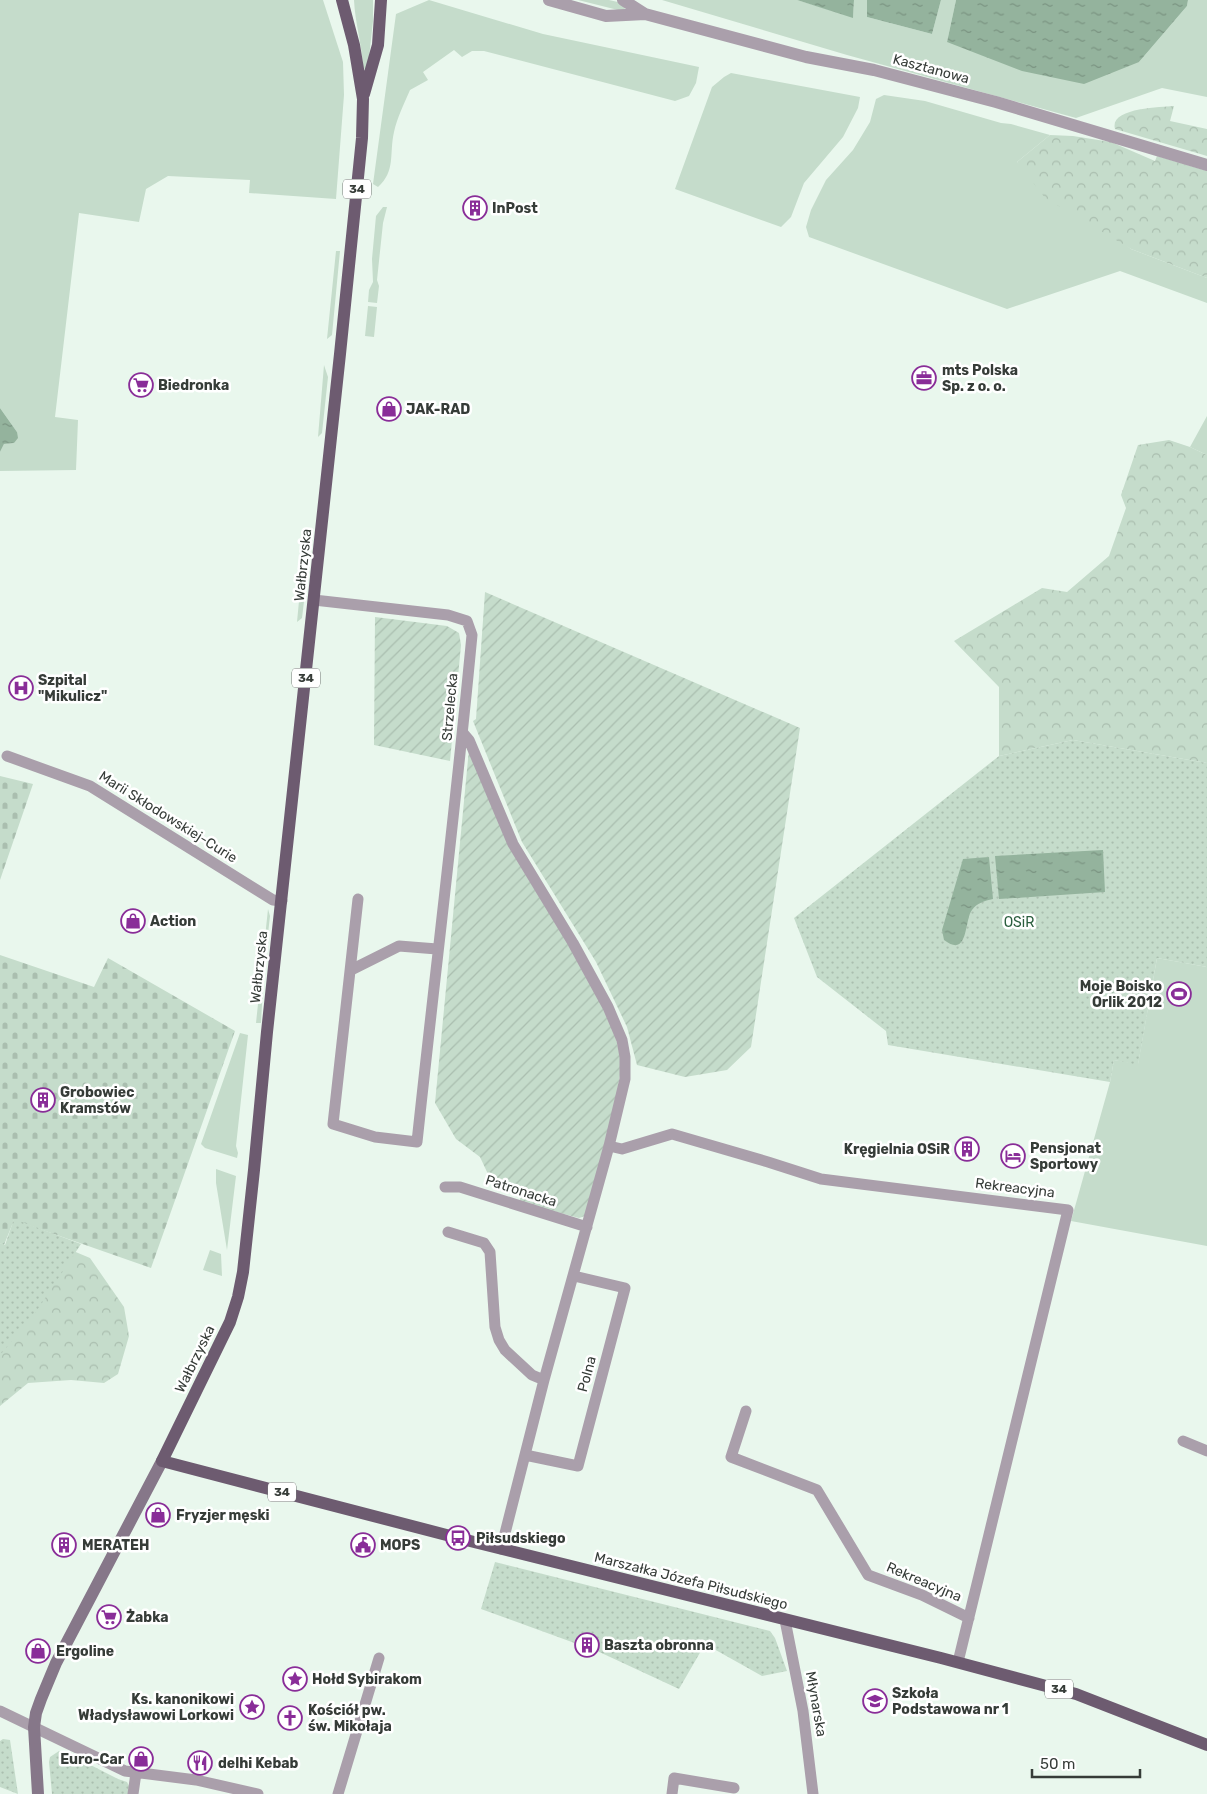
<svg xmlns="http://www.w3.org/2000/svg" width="1207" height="1794" font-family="Rubik,sans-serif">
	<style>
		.grass { fill: #c5dccb }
		.forest { fill: url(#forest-crowns) }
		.cemetery { fill: url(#cemetery-stones) }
		.park { fill: url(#park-dots) }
		.garden { fill: url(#garden-furrows) }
		.water { fill: url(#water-ripples) }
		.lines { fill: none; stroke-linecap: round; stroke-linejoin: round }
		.minor { stroke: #aa9fab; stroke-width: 11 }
		.tertiary { stroke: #aa9fab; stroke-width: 12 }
		.secondary { stroke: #867789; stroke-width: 12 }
		.primary { stroke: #6d5b70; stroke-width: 12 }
		.labels { text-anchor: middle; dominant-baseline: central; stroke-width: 5; stroke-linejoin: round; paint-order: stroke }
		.shield { fill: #fff; stroke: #727674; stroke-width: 1 }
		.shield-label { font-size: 12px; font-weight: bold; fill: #363c38 }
		.street-label { font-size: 14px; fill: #363c38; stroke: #fff }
		.poi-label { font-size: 14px; font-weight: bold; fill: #363c38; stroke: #fff; text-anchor: start }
		.park-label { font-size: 14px; fill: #2b5e3e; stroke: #fff }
	</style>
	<defs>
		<pattern id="forest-crowns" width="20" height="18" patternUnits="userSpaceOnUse" patternTransform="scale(1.25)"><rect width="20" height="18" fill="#c5dccb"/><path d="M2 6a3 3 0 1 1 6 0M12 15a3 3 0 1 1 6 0" fill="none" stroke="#aabeaf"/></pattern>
		<pattern id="cemetery-stones" width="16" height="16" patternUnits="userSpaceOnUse" patternTransform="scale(1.25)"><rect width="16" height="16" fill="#c5dccb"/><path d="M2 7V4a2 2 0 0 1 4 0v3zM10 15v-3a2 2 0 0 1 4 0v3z" fill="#aabeaf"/></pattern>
		<pattern id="park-dots" width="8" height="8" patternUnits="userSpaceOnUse" patternTransform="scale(1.25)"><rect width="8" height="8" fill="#c5dccb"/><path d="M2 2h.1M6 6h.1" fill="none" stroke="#aabeaf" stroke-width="1.8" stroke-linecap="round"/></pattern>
		<pattern id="garden-furrows" width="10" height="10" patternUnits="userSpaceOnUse" patternTransform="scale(1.25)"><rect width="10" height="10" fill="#c5dccb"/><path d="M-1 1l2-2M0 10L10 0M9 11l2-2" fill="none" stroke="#aabeaf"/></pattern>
		<pattern id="water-ripples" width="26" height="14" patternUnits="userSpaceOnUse" patternTransform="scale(1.25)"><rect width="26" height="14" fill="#94b39d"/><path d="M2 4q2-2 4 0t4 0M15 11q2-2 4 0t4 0" fill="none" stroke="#7a9381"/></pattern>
	</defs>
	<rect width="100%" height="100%" fill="#e9f7ed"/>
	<!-- grass -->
	<path class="grass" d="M0 0H323L343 62 344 95 336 199 249 193 250 180 168 176 146 189 139 222 79 213 55 417 78 420 76 470 0 471V452L4 444 14 443 17 432 0 408Z
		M354 0H373V21L368 67 365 69 363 68C362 44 355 23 354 0Z
		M429 0 543 34 699 67 696 83 689 96 675 101 484 51H472L462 57 454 50 423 72 428 80 410 90C404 104 397 118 394 132 389 154 396 171 378 187L373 184 396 14Z
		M578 0H609L622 3 625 9 622 11Z
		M662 0H797L853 17 854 0H867V17L932 34 941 0H956L947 42 1139 62 1187 6 1188 0H1207V97L1162 88 1076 118 847 55Z
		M731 73 860 97 858 108 843 137 804 183 791 217 781 227 675 189 712 87 724 77Z
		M884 95 925 101 1001 123 1011 124 1050 135 1017 162 1131 249 1207 278V303L1120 271 1007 309 809 237 806 227 811 210 826 180 853 150 870 122 876 99Z
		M383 207H387L383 223 377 280 379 286 377 303 368 302 369 290 373 282 372 259 376 216Z
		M336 251H340L332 335 327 339Z
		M368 306 377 307 374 337 365 336Z
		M324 365 328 377 322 433 318 437Z
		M1207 416V455L1190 447Z
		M305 538 311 543 302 618 297 622Z
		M268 909 270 916 264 969 261 1023H256Z
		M1157 958 1207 967V1246L1071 1221 1110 1082 1114 1060 1138 1064Z
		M240 1033 248 1035 236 1146 238 1153 237 1158 205 1148 201 1144Z
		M216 1169 236 1176 227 1250 216 1183Z
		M210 1250 221 1254 222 1276 203 1270Z"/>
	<!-- forest -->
	<path class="forest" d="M1174 106 1170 121 1207 129V156L1115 129C1109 108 1160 107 1174 106Z
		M1050 135 1073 136 1111 142 1155 161 1157 156 1207 171V278L1131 249 1045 198 1017 162Z
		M1169 440 1190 447 1207 455V763L1073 740 999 756V687L954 641 1042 588 1067 592 1109 556 1126 508 1121 495 1138 445Z
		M59 1245 90 1258 124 1307 129 1336 118 1374 104 1383 71 1380 28 1383 0 1406V1327Z"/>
	<!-- cemetery -->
	<path class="cemetery" d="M0 776 33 784 0 880Z
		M0 955 94 987 108 958 235 1031 151 1268 14 1220 4 1245 0 1243Z"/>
	<!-- park -->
	<path class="park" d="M1073 740 1207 763V967L1157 958 1138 1065 1114 1060 1110 1082 888 1045 886 1031 817 977 794 918 999 756Z
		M14 1219 81 1244 32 1318 0 1355V1243L5 1245Z
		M495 1562 770 1631 775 1638 787 1671 762 1676 705 1644 679 1689 595 1650 597 1643 583 1638 580 1645 481 1609Z
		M3 1739 10 1740 18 1794 0 1787V1741Z
		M59 1751 65 1752 118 1779 127 1782 129 1786 128 1794H52L49 1762 50 1757Z"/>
	<!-- garden -->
	<path class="garden" d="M485 592 800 728 751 1047 727 1070 685 1077 637 1065 627 1027 596 962 522 842 473 721 476 719Z
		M375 617 447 626 459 633 461 645 450 761 374 745Z
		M469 749 570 945 613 1024 620 1056V1075L611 1126 585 1216 579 1218 519 1202 521 1196 495 1189 480 1157 456 1139 435 1103Z"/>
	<!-- water -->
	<path class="water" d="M797 0H854L853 18Z
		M867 0H941L932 34 867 17Z
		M956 0H1188L1187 6 1139 62 1084 84 1022 71 947 42Z
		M0 408 17 432 18 438 14 443 4 444 0 452Z
		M1103 850 1105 892 999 899 995 856Z
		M989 857 993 899C984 901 977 903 972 910 964 920 969 959 944 940L942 930 963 859Z"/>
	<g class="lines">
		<!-- minor -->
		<path class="minor" d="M314 600 448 615 467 621 472 635C456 805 435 973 417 1142L375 1137 333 1124 358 899
			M463 733 469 740 513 844 573 943 608 1007 622 1040 625 1057V1079L609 1146 544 1380 501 1549
			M7 756 90 786 273 900 282 901
			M351 970 399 946 437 949
			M609 1146 622 1149 672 1134 768 1162 821 1179 1068 1210 958 1662
			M445 1187H460L587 1227
			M448 1232 484 1243 490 1252 495 1327 499 1340 505 1350 532 1375 544 1380
			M746 1411 731 1457 817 1490 868 1575 922 1595 969 1618
			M1183 1441 1207 1451
			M525 1455 578 1466 625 1288 574 1276
			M785 1620 803 1711 813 1794
			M0 1711 125 1771 196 1780 258 1794
			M133 1794 136 1773
			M338 1794 379 1658
			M672 1794 674 1778 734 1788"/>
		<!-- tertiary -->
		<path class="tertiary" d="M549 0 606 16 645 14
			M623 0 645 14 806 57 874 70 996 102 1207 165"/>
		<!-- secondary -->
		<path class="secondary" d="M38 1794 34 1727 36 1713 41 1699 56 1663 162 1461"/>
		<!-- primary -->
		<path class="primary" d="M342 0 354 45 363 99 362 138 340 354 267 1032 254 1170 243 1272 238 1297 230 1322 162 1461 458 1538 941 1658 1076 1694 1207 1745
			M364 94 378 45 381 0"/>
	</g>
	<!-- icons -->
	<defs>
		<g id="building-ring" transform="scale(1.25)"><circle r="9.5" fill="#fff" stroke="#892d98" stroke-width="1.5"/><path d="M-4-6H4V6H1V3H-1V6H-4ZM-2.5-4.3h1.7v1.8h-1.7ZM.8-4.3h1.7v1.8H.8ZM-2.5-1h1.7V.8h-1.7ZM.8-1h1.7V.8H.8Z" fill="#892d98"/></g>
		<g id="office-ring" transform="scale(1.25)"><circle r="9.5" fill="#fff" stroke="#892d98" stroke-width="1.5"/><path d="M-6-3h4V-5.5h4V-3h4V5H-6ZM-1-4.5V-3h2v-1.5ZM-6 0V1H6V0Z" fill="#892d98"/></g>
		<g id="supermarket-ring" transform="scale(1.25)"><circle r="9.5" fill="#fff" stroke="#892d98" stroke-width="1.5"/><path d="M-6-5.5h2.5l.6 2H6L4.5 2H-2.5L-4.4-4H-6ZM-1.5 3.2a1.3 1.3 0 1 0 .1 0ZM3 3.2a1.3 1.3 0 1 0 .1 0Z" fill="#892d98"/></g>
		<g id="shop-ring" transform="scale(1.25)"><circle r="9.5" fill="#fff" stroke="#892d98" stroke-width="1.5"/><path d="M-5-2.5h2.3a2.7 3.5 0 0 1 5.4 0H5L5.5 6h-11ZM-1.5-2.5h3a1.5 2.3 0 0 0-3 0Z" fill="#892d98"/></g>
		<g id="hospital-ring" transform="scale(1.25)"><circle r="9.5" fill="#fff" stroke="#892d98" stroke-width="1.5"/><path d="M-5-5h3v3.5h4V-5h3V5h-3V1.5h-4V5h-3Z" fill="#892d98"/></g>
		<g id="stadium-ring" transform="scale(1.25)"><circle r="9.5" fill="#fff" stroke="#892d98" stroke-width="1.5"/><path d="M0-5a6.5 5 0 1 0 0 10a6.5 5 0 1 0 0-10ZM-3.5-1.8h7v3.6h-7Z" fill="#892d98"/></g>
		<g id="hotel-ring" transform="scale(1.25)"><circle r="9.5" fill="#fff" stroke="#892d98" stroke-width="1.5"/><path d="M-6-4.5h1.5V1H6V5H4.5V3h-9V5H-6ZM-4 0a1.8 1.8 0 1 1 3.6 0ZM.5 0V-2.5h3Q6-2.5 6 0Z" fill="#892d98"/></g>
		<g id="bus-ring" transform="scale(1.25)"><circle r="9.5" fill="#fff" stroke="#892d98" stroke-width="1.5"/><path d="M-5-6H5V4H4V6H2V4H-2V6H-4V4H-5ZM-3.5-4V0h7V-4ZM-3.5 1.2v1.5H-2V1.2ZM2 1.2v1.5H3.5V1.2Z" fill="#892d98"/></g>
		<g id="civic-ring" transform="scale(1.25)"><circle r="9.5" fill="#fff" stroke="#892d98" stroke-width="1.5"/><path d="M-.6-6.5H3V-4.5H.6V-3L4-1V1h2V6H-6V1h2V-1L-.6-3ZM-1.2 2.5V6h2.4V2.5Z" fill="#892d98"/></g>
		<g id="sight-ring" transform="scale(1.25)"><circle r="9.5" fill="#fff" stroke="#892d98" stroke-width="1.5"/><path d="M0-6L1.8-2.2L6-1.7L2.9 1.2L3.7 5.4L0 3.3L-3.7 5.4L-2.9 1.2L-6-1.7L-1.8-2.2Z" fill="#892d98"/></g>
		<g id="school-ring" transform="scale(1.25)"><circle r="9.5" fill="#fff" stroke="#892d98" stroke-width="1.5"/><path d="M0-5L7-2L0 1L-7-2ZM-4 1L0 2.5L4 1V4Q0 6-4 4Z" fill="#892d98"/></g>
		<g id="church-ring" transform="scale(1.25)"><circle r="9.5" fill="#fff" stroke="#892d98" stroke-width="1.5"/><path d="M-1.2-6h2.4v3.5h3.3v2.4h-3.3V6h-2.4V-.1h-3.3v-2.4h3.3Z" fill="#892d98"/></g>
		<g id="restaurant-ring" transform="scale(1.25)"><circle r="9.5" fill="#fff" stroke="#892d98" stroke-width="1.5"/><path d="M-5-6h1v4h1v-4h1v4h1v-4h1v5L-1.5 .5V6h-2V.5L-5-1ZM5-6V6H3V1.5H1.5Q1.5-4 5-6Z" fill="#892d98"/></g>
	</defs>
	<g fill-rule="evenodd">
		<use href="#building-ring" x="475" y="208"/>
		<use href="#office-ring" x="924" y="378"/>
		<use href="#supermarket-ring" x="141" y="385"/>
		<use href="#shop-ring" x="389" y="409"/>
		<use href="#hospital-ring" x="21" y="688"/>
		<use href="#shop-ring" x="133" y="921"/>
		<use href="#stadium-ring" x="1179" y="994"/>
		<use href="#building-ring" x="43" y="1100"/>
		<use href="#building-ring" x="967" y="1149"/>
		<use href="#hotel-ring" x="1013" y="1156"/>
		<use href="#shop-ring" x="158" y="1515"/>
		<use href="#bus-ring" x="458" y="1538"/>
		<use href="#building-ring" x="64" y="1545"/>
		<use href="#civic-ring" x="363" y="1545"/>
		<use href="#supermarket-ring" x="109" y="1617"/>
		<use href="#building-ring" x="587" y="1645"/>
		<use href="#shop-ring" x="38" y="1651"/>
		<use href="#sight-ring" x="295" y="1679"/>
		<use href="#school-ring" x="875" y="1701"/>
		<use href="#sight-ring" x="252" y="1707"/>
		<use href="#church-ring" x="290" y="1718"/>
		<use href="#shop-ring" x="141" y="1759"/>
		<use href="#restaurant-ring" x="200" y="1763"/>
	</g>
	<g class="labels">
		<!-- shield labels -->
		<g class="shield">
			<rect x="343" y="179.5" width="28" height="19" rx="4"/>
			<rect x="292" y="668.5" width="28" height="19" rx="4"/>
			<rect x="268" y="1482.5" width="28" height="19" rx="4"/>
			<rect x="1045" y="1679.5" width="28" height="19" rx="4"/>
		</g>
		<g class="shield-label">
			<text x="357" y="189">34</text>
			<text x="306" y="678">34</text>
			<text x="282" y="1492">34</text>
			<text x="1059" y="1689">34</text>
		</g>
		<!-- street labels -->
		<g class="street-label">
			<text transform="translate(931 69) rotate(15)">Kasztanowa</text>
			<text transform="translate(303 565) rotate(-84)">Wałbrzyska</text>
			<text transform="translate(450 707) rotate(-85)">Strzelecka</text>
			<text transform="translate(168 817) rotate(32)">Marii Skłodowskiej-Curie</text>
			<text transform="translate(259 967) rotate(-84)">Wałbrzyska</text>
			<text transform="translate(1015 1188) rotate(7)">Rekreacyjna</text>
			<text transform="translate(521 1191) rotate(18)">Patronacka</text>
			<text transform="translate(195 1359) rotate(-64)">Wałbrzyska</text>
			<text transform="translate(587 1374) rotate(-75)">Polna</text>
			<text transform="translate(691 1581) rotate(14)">Marszałka Józefa Piłsudskiego</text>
			<text transform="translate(924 1582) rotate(23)">Rekreacyjna</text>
			<text transform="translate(816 1704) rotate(80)">Młynarska</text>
		</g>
		<!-- poi labels -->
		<g class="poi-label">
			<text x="492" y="208">InPost</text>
			<text x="942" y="370">mts Polska<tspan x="942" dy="16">Sp. z o. o.</tspan></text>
			<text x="158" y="385">Biedronka</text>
			<text x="406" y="409">JAK-RAD</text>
			<text x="38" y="680">Szpital<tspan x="38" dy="16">"Mikulicz"</tspan></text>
			<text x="150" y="921">Action</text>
			<text x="1162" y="986" text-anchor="end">Moje Boisko<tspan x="1162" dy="16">Orlik 2012</tspan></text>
			<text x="60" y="1092">Grobowiec<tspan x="60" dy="16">Kramstów</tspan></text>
			<text x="1030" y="1148">Pensjonat<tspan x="1030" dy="16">Sportowy</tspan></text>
			<text x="950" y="1149" text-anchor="end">Kręgielnia OSiR</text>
			<text x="176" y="1515">Fryzjer męski</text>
			<text x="476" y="1538">Piłsudskiego</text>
			<text x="82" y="1545">MERATEH</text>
			<text x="380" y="1545">MOPS</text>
			<text x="126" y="1617">Żabka</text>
			<text x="604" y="1645">Baszta obronna</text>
			<text x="56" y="1651">Ergoline</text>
			<text x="312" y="1679">Hołd Sybirakom</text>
			<text x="892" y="1693">Szkoła<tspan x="892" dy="16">Podstawowa nr 1</tspan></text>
			<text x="234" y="1699" text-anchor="end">Ks. kanonikowi<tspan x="234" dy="16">Władysławowi Lorkowi</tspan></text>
			<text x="308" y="1710">Kościół pw.<tspan x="308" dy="16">św. Mikołaja</tspan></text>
			<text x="124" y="1759" text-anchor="end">Euro-Car</text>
			<text x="218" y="1763">delhi Kebab</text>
		</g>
		<!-- park labels -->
		<g class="park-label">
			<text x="1019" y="922">OSiR</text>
		</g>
	</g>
	<!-- scale -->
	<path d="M1032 1769v8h108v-8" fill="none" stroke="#363c38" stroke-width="2.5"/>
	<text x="1040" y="1769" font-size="15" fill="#363c38" stroke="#ffffff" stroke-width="4" paint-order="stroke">50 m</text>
</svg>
